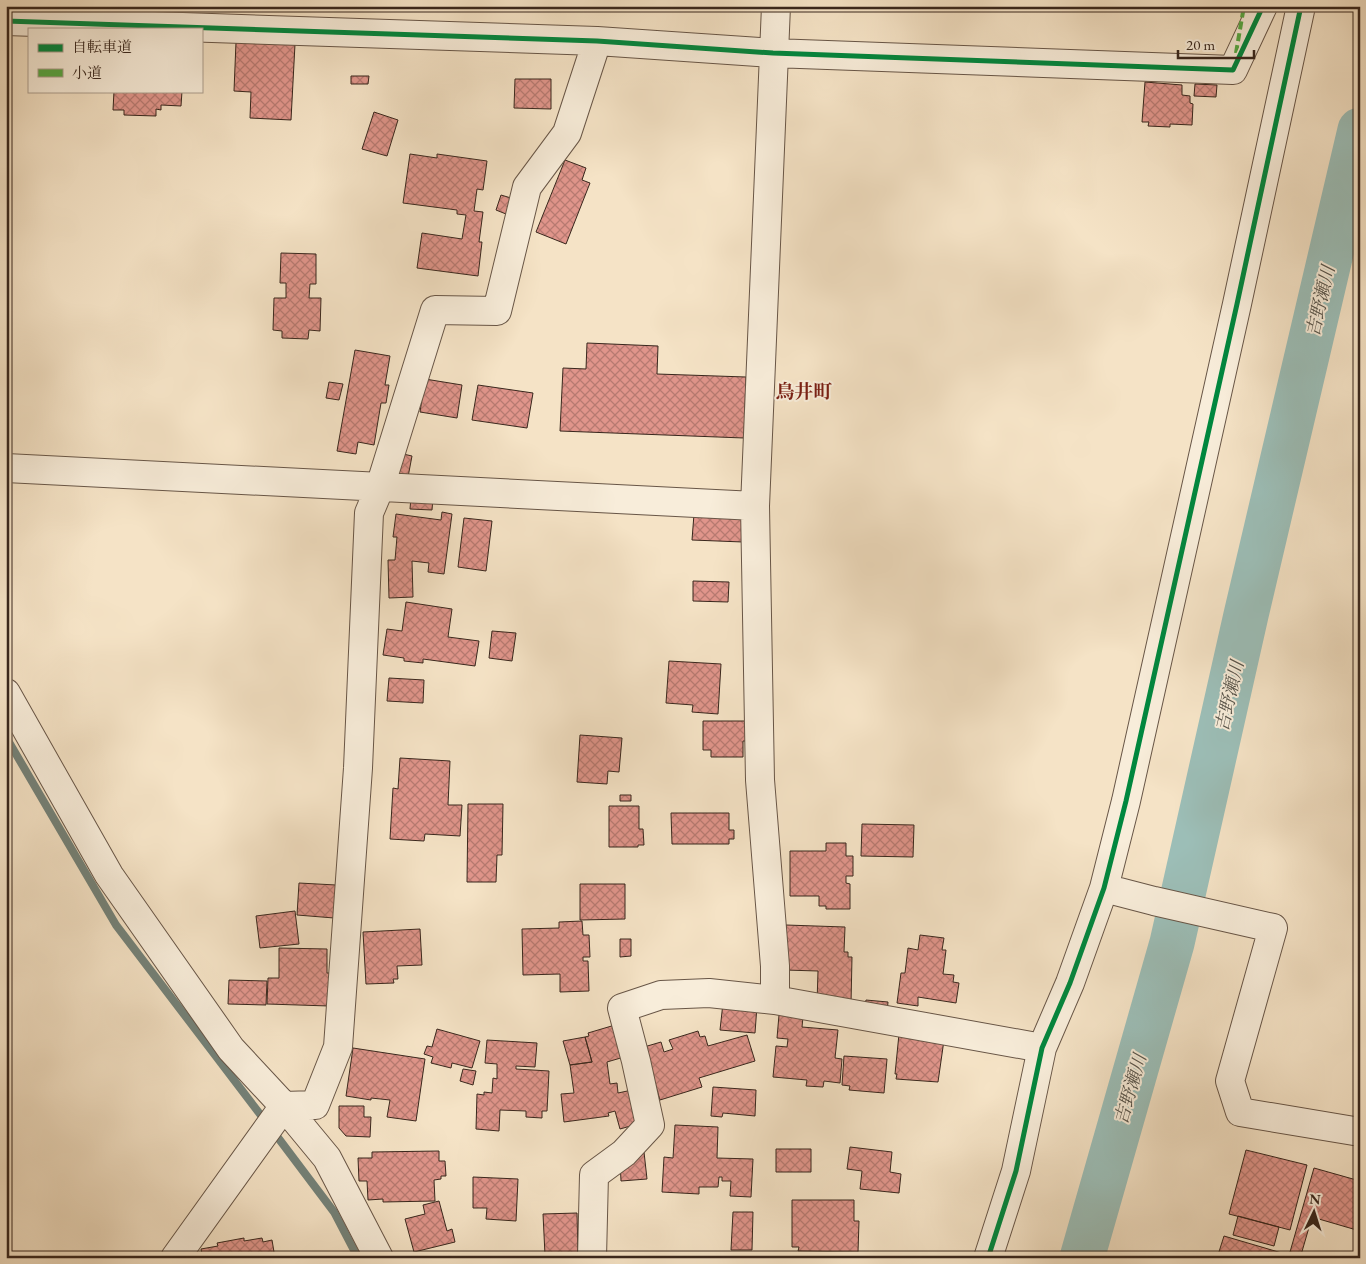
<svg xmlns="http://www.w3.org/2000/svg" width="1366" height="1264" font-family="'EB Garamond','Noto Serif JP',serif">
	<style>
		.lines { fill: none; stroke-linecap: round; stroke-linejoin: round }
		.stream { stroke: #748279; stroke-width: 8 }
		.river { stroke: #9cbeb7; stroke-width: 45 }
		.building { fill: url(#building-cross-hatch); stroke: #39271d }
		.minor-casing { stroke: #685647; stroke-width: 30 }
		.minor { stroke: #f8edda; stroke-width: 28 }
		.quiet { stroke: #55aa43; stroke-width: 4; stroke-dasharray: 8 4; stroke-linecap: butt }
		.cycleway-casing { stroke: #f8edda; stroke-width: 8 }
		.cycleway { stroke: #00873e; stroke-width: 5 }
		.labels { text-anchor: middle; dominant-baseline: central; stroke-width: 4; stroke-linejoin: round; paint-order: stroke }
		.water-label { font-size: 18px; font-style: italic; fill: #57544b; stroke: #f8edda }
		.quarter-label { font-size: 19px; font-weight: bold; fill: #7a1f14; stroke: #f8edda }
	</style>
	<defs>
		<pattern id="building-cross-hatch" width="8" height="8" patternUnits="userSpaceOnUse" patternTransform="scale(1.25)"><rect width="8" height="8" fill="#e0958b"/><path d="M0 0l8 8M0 8l8-8" fill="none" stroke="#b77a71"/></pattern>
	</defs>
	<rect width="100%" height="100%" fill="#f5e3c6"/>
	<filter id="stains"><feTurbulence type="fractalNoise" baseFrequency=".004" numOctaves="4"/><feColorMatrix values="0 0 0 0 .2 0 0 0 0 .09 0 0 0 0 .02 0 0 0 .5 -.17"/></filter>
	<radialGradient id="worn" r=".72"><stop offset=".6" stop-color="#630" stop-opacity="0"/><stop offset="1" stop-color="#630" stop-opacity=".3"/></radialGradient>
	<g class="lines">
		<path class="stream" d="M6,737L116,925L266,1122
			M273,1131L334,1212L358,1258"/>
		<path class="river" d="M1082,1258L1172,943L1246,615L1360,130"/>
	</g>
	<path class="building" d="M236,42L295,44L291,120L250,118L251,92L234,91Z
		M351,76H369L368,84H351Z
		M515,79H551V109L514,108Z
		M1145,82L1182,85V95L1190,96V103L1193,104L1192,125L1170,124V127L1148,126L1149,122H1142Z
		M1195,84L1217,85L1216,97L1194,96Z
		M114,91H182L181,106L161,105V110L156,109V116L124,115V110H113Z
		M374,112L398,120L387,156L362,149Z
		M410,154L437,158V154L487,161L483,190L477,189L474,211L483,212L479,242H482L478,276L417,268L422,233L462,239L466,215L457,214V210L403,203Z
		M565,160L586,168L582,180L590,183L566,244L536,232Z
		M501,195L511,198L506,214L496,210Z
		M281,253L316,254V284H310L309,298H321L320,331L309,330L308,339L282,338V331L273,330L274,298H286V283H280Z
		M587,343L658,346L657,374L746,377L744,438L560,431L563,368L586,369Z
		M355,350L390,356L385,385H389L386,403H381L374,445L358,442L356,454L337,451Z
		M425,379L462,385L457,418L420,412Z
		M329,382L343,384L339,400L326,398Z
		M478,385L533,393L527,428L472,420Z
		M403,454L412,456L408,477L398,475Z
		M411,497L433,498L432,510L410,509Z
		M442,512L452,514L444,574L428,572L429,563L412,561L413,597L389,598L388,560H395L397,537H393L396,514L441,520Z
		M694,514L744,516L743,542L692,540Z
		M464,518L492,521L486,571L458,567Z
		M693,581L729,582L728,602L693,601Z
		M406,602L452,609L448,637L479,641L475,666L423,659V663L404,661V658L383,655L387,629L402,631Z
		M492,631L516,633L512,661L489,658Z
		M669,661L721,664L718,714L692,712L693,705L666,703Z
		M389,678L424,680L423,703L387,701Z
		M703,721H746V741H743V757H711V750H703Z
		M580,735L622,738L619,772L608,771L607,784L577,782Z
		M400,758L450,761L448,805H462L460,836L425,834L424,841L390,839L393,788L398,789Z
		M620,795H631V801H620Z
		M468,804H503L502,855H497L496,882H467Z
		M609,806H639V829H643L644,845H638V847H609Z
		M671,813H729V830H734V839H729V844H672Z
		M862,824L914,825L913,857L861,856Z
		M826,843H846V856H853V876H846V883L850,884V909H826V906H819V896H790V851H826Z
		M299,883L336,885L334,918L297,915Z
		M580,884H625V919L580,920Z
		M295,911L299,944L260,948L256,916Z
		M582,921L583,935H589L590,957H583V961H588L589,991L560,992V974L523,975L522,929L559,928V922Z
		M786,925L845,927L844,952H848V957H852L851,1004L817,1003L818,971L785,970Z
		M420,929L422,965L397,966L398,979H393L394,983L366,984L363,932Z
		M920,935L944,938L942,950H946L943,974L954,975L953,982L959,983L956,1003L918,997V1006L897,1003L901,973H905L908,948L918,950Z
		M620,939H631V956L620,957Z
		M279,948L327,949V973H330L329,1006L267,1004L268,978H279Z
		M229,980L267,981L266,1005L228,1004Z
		M866,1000L888,1002L887,1013L864,1010Z
		M723,1003L757,1006L755,1033L720,1030Z
		M779,1015L803,1017L802,1027L838,1030L835,1058L842,1059L840,1083L824,1081L823,1087L806,1086L807,1080L773,1077L776,1046L787,1047L788,1039L777,1038Z
		M615,1025L624,1057L607,1062L610,1084L617,1083L618,1093L632,1090L641,1123L620,1129L615,1111L608,1113L609,1116L564,1122L561,1094L574,1093L570,1065L592,1062L585,1037L589,1036L588,1033Z
		M437,1029L480,1041L472,1068L452,1063L451,1068L431,1063L433,1057L424,1054L427,1046L432,1047Z
		M698,1031L700,1037L705,1036L708,1046L747,1035L755,1061L699,1078L702,1087L660,1100L644,1047L661,1042L664,1052L673,1049L669,1040Z
		M899,1034L944,1040L938,1082L896,1079L897,1074H895Z
		M585,1037L592,1062L570,1065L563,1041Z
		M487,1040L537,1043L535,1067L516,1066V1069L549,1071L547,1111H542V1118L526,1117V1111L500,1110L499,1131L476,1129L477,1094L484,1095V1092L492,1093L493,1078L497,1079V1064L485,1063Z
		M353,1048L425,1059L416,1121L387,1117L390,1100L371,1098V1100L346,1096Z
		M844,1056L887,1059L884,1093L849,1090L850,1086L842,1085Z
		M463,1069L476,1071L473,1085L460,1081Z
		M713,1087L756,1090L755,1116L723,1113L722,1117L711,1116Z
		M339,1106H364V1117H371L370,1137L346,1136L339,1128Z
		M675,1125L718,1127L717,1158L753,1159L751,1197L730,1196L731,1181H722V1177H719L718,1187H699V1194L662,1192L664,1157L673,1158Z
		M850,1147L892,1152L890,1172L901,1174L899,1193L860,1189L862,1171L847,1169Z
		M776,1149H811V1172H776Z
		M1246,1150L1307,1165L1290,1230L1229,1214Z
		M439,1151V1161H445L446,1176H441V1179L434,1180L435,1201L383,1202V1199L368,1200L367,1181H359L358,1158H372V1152Z
		M644,1152L647,1179L621,1181L620,1160L625,1154Z
		M1314,1168L1360,1181V1231L1312,1217L1301,1255L1290,1252Z
		M473,1177L518,1179L516,1221L486,1219L487,1208H473Z
		M792,1200H854V1221H859L858,1252L798,1251L799,1247H792Z
		M439,1201L447,1231L452,1229L455,1242L414,1252L405,1219L425,1214L423,1205Z
		M733,1212H753L752,1250H731Z
		M577,1213L578,1254L545,1255L543,1214Z
		M1238,1216L1279,1227L1274,1246L1233,1235Z
		M1224,1236L1292,1256L1291,1258H1217Z
		M244,1238V1241L262,1238L263,1242L272,1240L275,1258H197V1255L202,1254L201,1249L218,1246L217,1243Z"/>
	<g class="lines">
		<defs>
			<path id="minor" d="M6,21L597,41L773,53L1233,70L1263,6
				M6,468L755,506
				M6,693L109,875L231,1049L284,1106L327,1158L379,1258
				M1104,888L1154,901L1273,928L1230,1081L1240,1112L1360,1132
				M775,1000V966L760,780L755,506L776,6
				M284,1106L315,1105L338,1047L358,768L369,513L380,487L435,310L497,311L527,187L567,133L597,41
				M175,1258L284,1106
				M592,1258L594,1175L624,1153L650,1125L636,1061L622,1008L661,995L709,993L775,1000L1042,1048
				M988,1258L1016,1171L1042,1048L1070,983L1104,888L1126,801L1237,304L1301,6"/>
		</defs>
		<use href="#minor" class="minor-casing"/>
		<use href="#minor" class="minor"/>
		<path class="quiet" d="M1236,53L1244,6"/>
		<defs>
			<path id="cycleway" d="M6,21L597,41L773,53L1233,70L1263,6
				M988,1258L1016,1171L1042,1048L1070,983L1104,888L1126,801L1237,304L1301,6"/>
		</defs>
		<use href="#cycleway" class="cycleway-casing"/>
		<use href="#cycleway" class="cycleway"/>
	</g>
	<g class="labels">
		<g class="water-label">
			<text transform="translate(1320 301) rotate(-77)">吉野瀬川</text>
			<text transform="translate(1229 696) rotate(-77)">吉野瀬川</text>
			<text transform="translate(1130 1089) rotate(-74)">吉野瀬川</text>
		</g>
		<g class="quarter-label">
			<text x="804" y="391">鳥井町</text>
		</g>
	</g>
	<rect width="1366" height="1264" fill="none" stroke="#f5e3c6" stroke-width="25"/>
	<rect x="8" y="8" width="1351" height="1249" fill="none" stroke="#39271d" stroke-width="2.5"/>
	<rect x="12" y="12" width="1341" height="1239" fill="none" stroke="#39271d"/>
	<rect x="28" y="28" width="175" height="65" fill="#f8edda" stroke="#ac9e8e"/>
	<rect x="38" y="44" width="25" height="8" fill="#00873e" stroke="#ac9e8e"/>
	<text x="72" y="52" font-size="15" fill="#39271d">自転車道</text>
	<rect x="38" y="69" width="25" height="8" fill="#55aa43" stroke="#ac9e8e"/>
	<text x="72" y="78" font-size="15" fill="#39271d">小道</text>
	<g transform="translate(1314 1212) rotate(4)" stroke="#f8edda" stroke-width="4" paint-order="stroke">
	<path d="M0-4L9 19L0 12L-9 19Z" fill="#39271d"/>
	<text y="-8" font-size="14" font-weight="bold" text-anchor="middle" fill="#39271d">N</text>
	</g>
	<path d="M1178 50v8h76v-8" fill="none" stroke="#39271d" stroke-width="2.5"/>
	<text x="1186" y="50" font-size="15" fill="#39271d" stroke="#f8edda" stroke-width="4" paint-order="stroke">20 m</text>
	<rect width="100%" height="100%" filter="url(#stains)"/>
	<rect width="100%" height="100%" fill="url(#worn)"/>
</svg>
